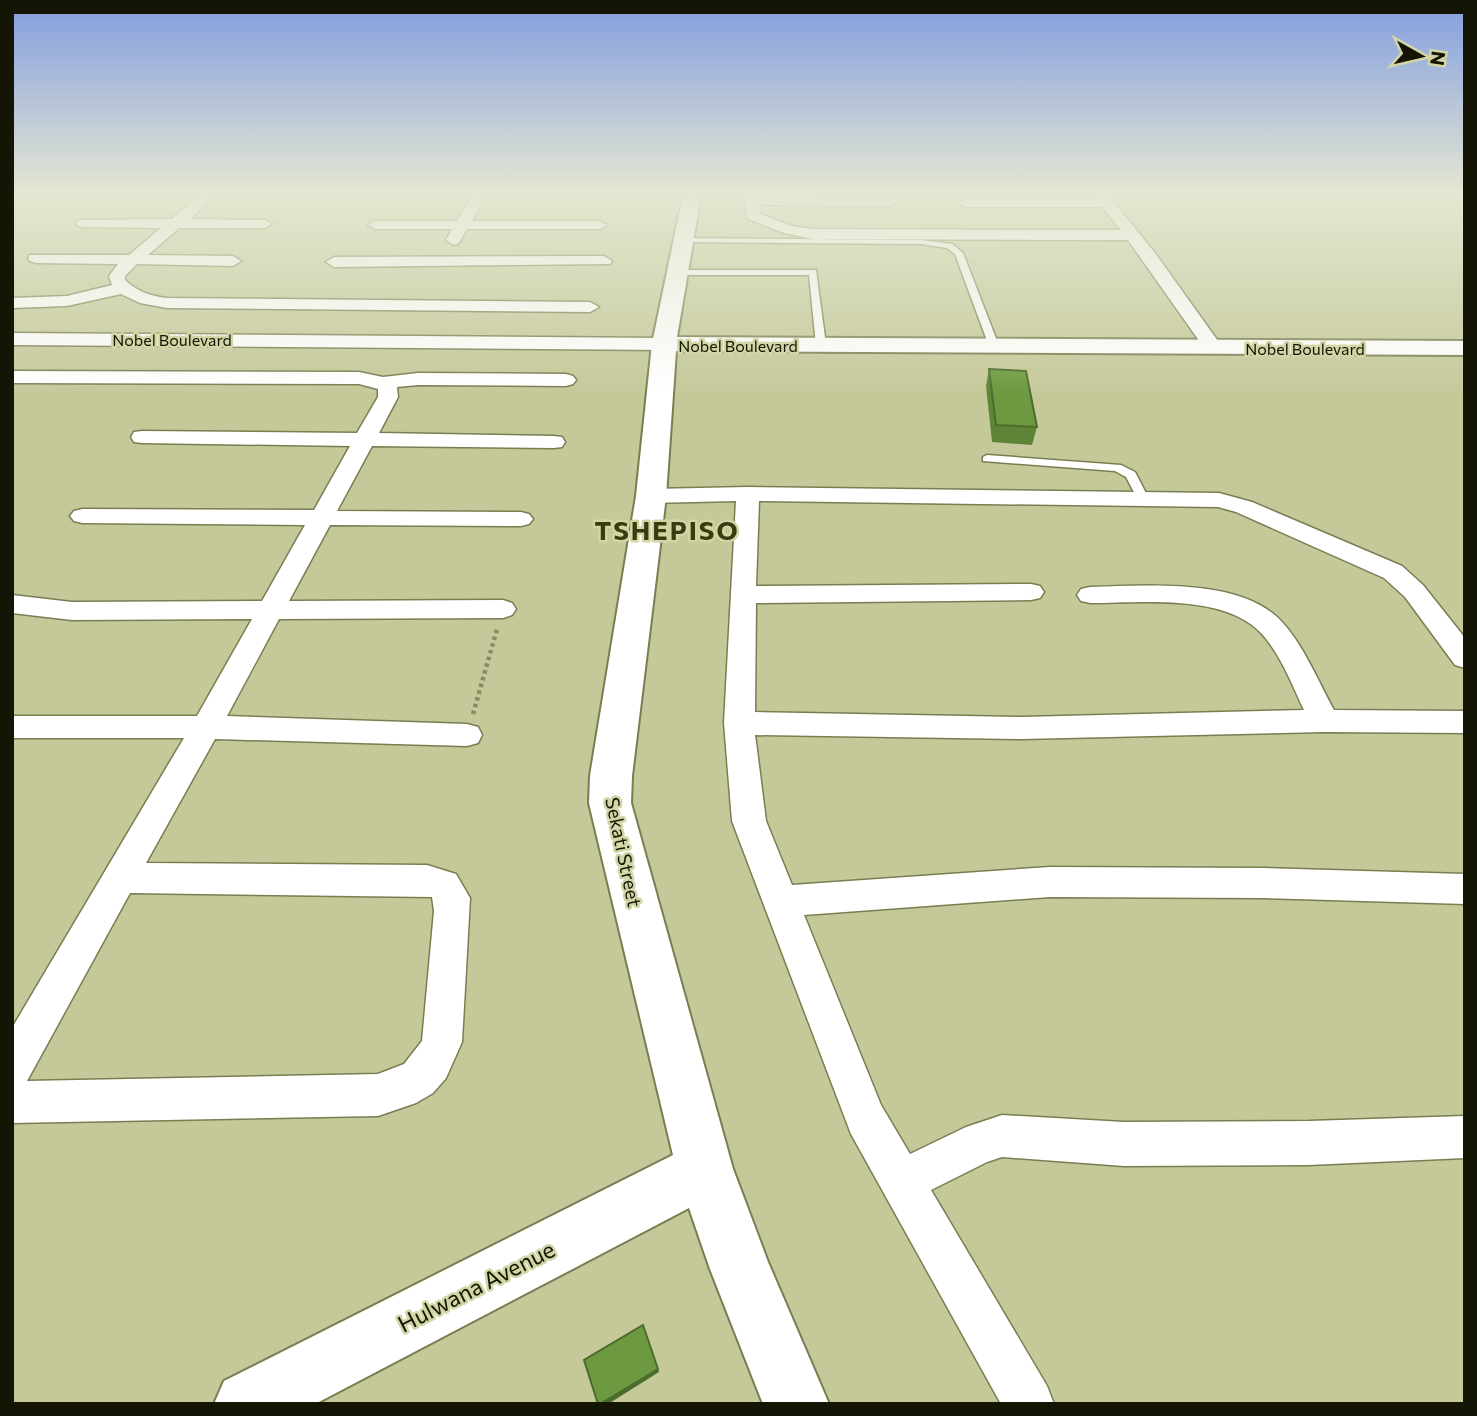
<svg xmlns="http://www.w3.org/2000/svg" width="1477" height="1416" font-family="Commissioner,sans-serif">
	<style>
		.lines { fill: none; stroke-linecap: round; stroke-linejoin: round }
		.lane-casing { stroke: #7a7d50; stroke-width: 3 }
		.street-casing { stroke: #7a7d50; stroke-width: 3 }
		.secondary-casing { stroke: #7a7d50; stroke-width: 4 }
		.path { stroke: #878a65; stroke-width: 4.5; stroke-dasharray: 3.5 3.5; stroke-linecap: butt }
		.lane { fill: #fff; fill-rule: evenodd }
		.street { fill: #fff; fill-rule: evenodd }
		.secondary { fill: #fff; fill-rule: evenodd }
		.wall { fill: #5e8437 }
		.shaded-wall { fill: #4c6c2d }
		.building { fill: #6d9a40; stroke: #4c6c2d; stroke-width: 2 }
		.labels { text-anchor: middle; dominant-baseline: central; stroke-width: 5; stroke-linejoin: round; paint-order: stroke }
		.far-street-label { font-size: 16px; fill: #141504; stroke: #d2d6a6 }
		.street-label { font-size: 19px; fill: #141504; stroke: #d2d6a6 }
		.near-street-label { font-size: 23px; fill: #141504; stroke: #d2d6a6 }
		.district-label { font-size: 26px; font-weight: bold; letter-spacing: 2px; fill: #3a3b0f; stroke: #d2d6a6 }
	</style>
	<rect width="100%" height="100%" fill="#c5c99a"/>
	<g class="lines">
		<defs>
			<path id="lane" d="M679,238L921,240L952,244L963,253L999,346L994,349L989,346L955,254L947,248L921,244L682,242H679Z
				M676,270H816L826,345L821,348L816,345L809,275H673V271Z
				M987,455L1121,465L1135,472L1148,497L1142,501L1138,500L1126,477L1115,471L983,461V457Z"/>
			<path id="street" d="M200,195H216L190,219L265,220L272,224L265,228H179L148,255L233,256L241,261L233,266L137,264L125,276V280C138,292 150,296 167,298L590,302L599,307L590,312L167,308L140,303L121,294L67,306L12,308V298L67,296L112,285L109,276L118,264L36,263L30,261L28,258L30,255H129L161,228L83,227L78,226L76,223L78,220L172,219Z
				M472,195H486L472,221H600L607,225L600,229H467L459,243L454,245L446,240L452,229H375L368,225L375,221H457Z
				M743,195L890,198L897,202L890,206L759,205L760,214L792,226L813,229L1121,230L1102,207H965L958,203L965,199H1096L1093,195H1108L1155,253L1223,348L1221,352H1207L1128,240L813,239L784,233L748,219Z
				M604,256L612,261L610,264L334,267L326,262L334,257Z
				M12,333L664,338L673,344L664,350L12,345Z
				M12,371L359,372L383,377L418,373L566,374L573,376L576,380L573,384L566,386L418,385L397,387L398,397L379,433L554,436L562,437L565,442L562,447L554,448L372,446L337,511L521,512L529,514L533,519L529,524L521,526L330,525L289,601L503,600L512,603L516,609L512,615L503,618L279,619L227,716L467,724L478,727L482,735L478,743L467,746L215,739L146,863L427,865L456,874L470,898L462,1042L446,1078L433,1093L416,1103L378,1116L12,1123V1028L184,738H12V716H197L252,619L72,620L12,613V595L72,602L262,601L305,525L82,523L74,521L70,516L74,511L82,509L314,510L350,446L142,443L134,442L131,437L134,432L142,431L357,433L378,397V389L359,384L12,383ZM130,893L432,897L434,911L422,1041L404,1064L378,1074L27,1081Z
				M748,487L1219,493L1252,502L1402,566L1423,585L1465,638V668L1455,665L1405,597L1384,578L1236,512L1218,507L759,501L756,586L1031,584L1040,586L1044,592L1040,598L1031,600L756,603L755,712L1022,717L1304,710C1292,685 1281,655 1262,634C1225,593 1141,603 1090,603L1081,601L1077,595L1081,589L1090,587C1145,586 1241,577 1282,622C1304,646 1318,681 1334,710L1465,711V733L1325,732L1022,739L755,735L756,742L766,821L792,885L1050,867L1263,868L1465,874V904L1263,898L1050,897L804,915L881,1105L910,1154L966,1127L1002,1115L1124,1122L1309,1121L1465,1116V1158L1309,1165L1124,1166L1002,1157L987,1162L931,1190L1047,1386L1054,1404H1001L851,1134L732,821L724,723L736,501L651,503L643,501L639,496L643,491L651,489Z"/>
			<path id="secondary" d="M683,195H701L677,337L1465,341V355L676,351L666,496L632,776L631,803L733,1169L768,1262L829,1404H763L710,1269L689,1208L315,1404H214L224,1381L673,1155L589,803L590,776L636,496L652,344Z"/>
		</defs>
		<use href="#lane" class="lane-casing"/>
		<use href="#street" class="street-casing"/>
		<use href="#secondary" class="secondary-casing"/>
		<path class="path" d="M473,714L497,629"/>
		<use href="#lane" class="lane"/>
		<use href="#street" class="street"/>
		<use href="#secondary" class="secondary"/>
	</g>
	<path class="wall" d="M989,369L1037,427L1032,445L992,442L986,386Z"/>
	<path class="shaded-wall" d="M643,1325L659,1372L608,1404H600Z"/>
	<path class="building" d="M989,369L1026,371L1037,427L996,425Z
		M643,1325L658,1369L600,1404H598L584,1360Z"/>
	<linearGradient id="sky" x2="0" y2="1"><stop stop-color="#839de0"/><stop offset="0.49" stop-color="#e5e7d2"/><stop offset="1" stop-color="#e5e7d2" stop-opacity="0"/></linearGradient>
	<rect width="1477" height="394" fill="url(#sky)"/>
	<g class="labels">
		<g class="far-street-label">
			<text x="172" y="339">Nobel Boulevard</text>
			<text x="738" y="345">Nobel Boulevard</text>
			<text x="1305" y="348">Nobel Boulevard</text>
		</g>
		<g class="street-label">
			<text transform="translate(624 852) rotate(78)">Sekati Street</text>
		</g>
		<g class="near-street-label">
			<text transform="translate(476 1286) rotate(-27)">Hulwana Avenue</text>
		</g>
		<g class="district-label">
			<text x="667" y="529">TSHEPISO</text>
		</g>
	</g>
	<rect width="1477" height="1416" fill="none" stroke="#141504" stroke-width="28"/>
	<g transform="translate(1421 56) rotate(98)" stroke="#d2d6a6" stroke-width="5" paint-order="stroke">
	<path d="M0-5L12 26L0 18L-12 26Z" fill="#141504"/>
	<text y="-10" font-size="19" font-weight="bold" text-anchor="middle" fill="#141504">N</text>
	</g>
</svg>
